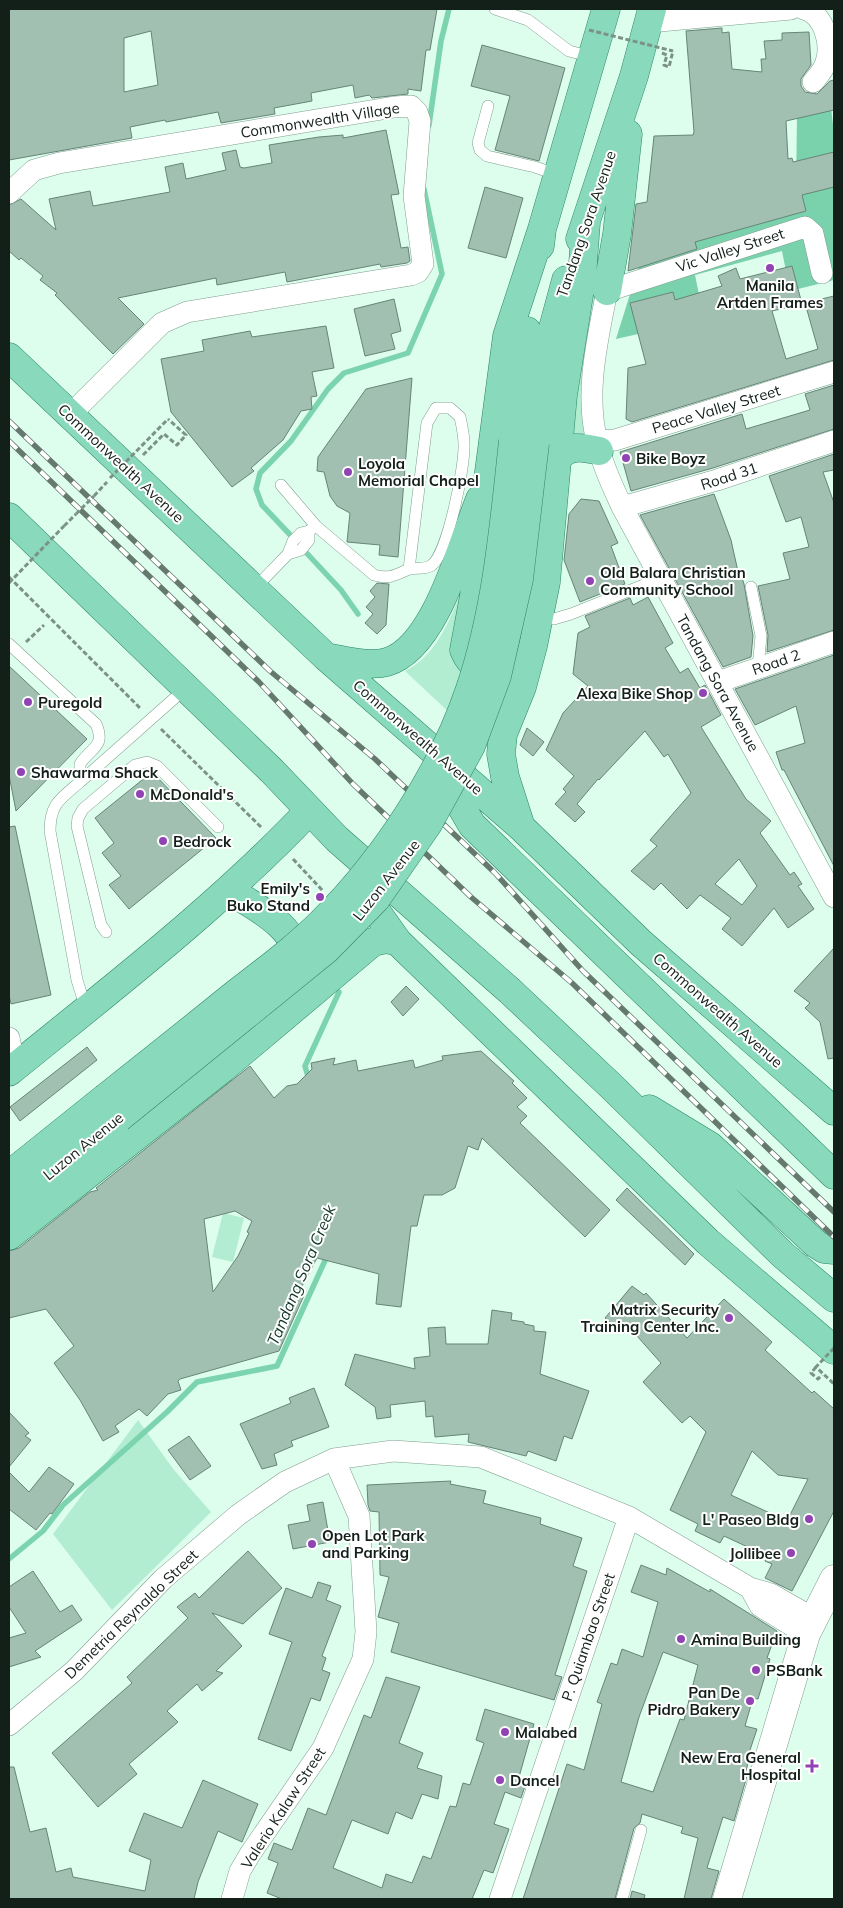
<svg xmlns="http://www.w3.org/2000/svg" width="843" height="1908" font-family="Mulish,sans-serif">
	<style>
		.green { fill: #b3edd1 }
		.forest { fill: #79d2ac }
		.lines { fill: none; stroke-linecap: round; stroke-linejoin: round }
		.stream { stroke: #7bd4ad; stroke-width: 5.5 }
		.building { fill: #a1c0b1; stroke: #678576; fill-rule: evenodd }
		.lane-casing { stroke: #809e90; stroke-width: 12 }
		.street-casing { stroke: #809e90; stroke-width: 22 }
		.secondary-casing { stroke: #809e90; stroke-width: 29 }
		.primary-casing { stroke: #2c8766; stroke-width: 29 }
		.path { stroke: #7c9287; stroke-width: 3; stroke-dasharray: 5 2.5; stroke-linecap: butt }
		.lane { stroke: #fff; stroke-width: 11 }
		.street { stroke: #fff; stroke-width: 21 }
		.secondary { stroke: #fff; stroke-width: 28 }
		.primary { stroke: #89d9bc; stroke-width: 28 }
		.rail-casing { stroke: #65796f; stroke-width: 5.5 }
		.rail { stroke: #fff; stroke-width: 4; stroke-dasharray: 11; stroke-linecap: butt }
		.primary-bridge-casing { stroke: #2c8766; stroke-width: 29; stroke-linecap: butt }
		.path-bridge { stroke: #7c9287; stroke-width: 3; stroke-dasharray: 5 2.5; stroke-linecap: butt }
		.primary-bridge { stroke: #89d9bc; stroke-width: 28 }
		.poi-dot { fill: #9143b3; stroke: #fff; stroke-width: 2 }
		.labels { text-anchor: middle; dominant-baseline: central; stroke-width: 4; stroke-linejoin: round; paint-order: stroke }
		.street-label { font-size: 15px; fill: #131f19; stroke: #fff }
		.poi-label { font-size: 15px; font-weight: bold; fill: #131f19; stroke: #fff; text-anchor: start }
		.water-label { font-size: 16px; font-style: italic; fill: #0e3627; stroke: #fff }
	</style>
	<rect width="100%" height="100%" fill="#ddfded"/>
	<path class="green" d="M595,269H597L586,435L570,436Z
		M466,579L512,679L487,748L405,671C439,655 453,612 466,579Z
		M223,1213L244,1218L233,1262L212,1257Z
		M138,1420L174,1470L211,1512L112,1610L53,1534Z"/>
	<path class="forest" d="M830,98L834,134V280L790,291L782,251L695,275L704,319L616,339L647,240L796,194L797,113Z"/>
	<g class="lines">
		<path class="stream" d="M429,125L441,41L449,9
			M295,540L262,505L256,489L260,473L291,441L328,389L344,373L408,353L442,274L424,189
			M301,547L341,590L358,614
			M309,1080L305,1066L339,992
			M9,1559L43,1531L63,1505L167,1412L197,1382L277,1366L328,1254"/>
	</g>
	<path class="building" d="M9,9H437L430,50H426L421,91L408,89V94L372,98L369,95L355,98L353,85L311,93L312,101L274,108L275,114L221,123L218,112L166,122L165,120L130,127L132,138L9,160ZM151,31L158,85L124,92V38Z
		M722,28V33L729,32L732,69L762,72L761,59H766L764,41L782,40V33L809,32L811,65L801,79V86L805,92L817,94L830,81L834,80V110L786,121L788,159L792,158L793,162L834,152V187L802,195L806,211L695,242L697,249L628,271L636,204L647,202L654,136L693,135L694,132L686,31Z
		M482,45L565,68L539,161L495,150L510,96L471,86Z
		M386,130L399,194L391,195L401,248L408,247L410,261L407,263L381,267L380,264L287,282L285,272L217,285L216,278L118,298L144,324L113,354L55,295L57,293L40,280L43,276L21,258L19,260L9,251V205L21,199L56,230L49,199L90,191L93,206L170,192L165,167L183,163L186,179L226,170L222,153L236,150L240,167L244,168L272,163L269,145L319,137L343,135V138Z
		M485,187L523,198L506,258L468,248Z
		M792,266L802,304L772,311L786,359L818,349L805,303L834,296V360L632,422L626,419L628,368L646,364L630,303L673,292L675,300L722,286L718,276L736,268L740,279Z
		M394,299L401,331L391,334L395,349L365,356L354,309Z
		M326,326L334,368L312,372L317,396L311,397L312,409L301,411L283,440L251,468L254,471L232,487L171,412L161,359L204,351L202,340L250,331L252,337Z
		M412,378L398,557L379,555L380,545L347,542L350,513L337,506L330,496L324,472L317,471L318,457L366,389Z
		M834,385V429L713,468L631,491L620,452L742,414L746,429L810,410L805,394Z
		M834,454V470L823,472L834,503V630L767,652L768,635L758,586L790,579L783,553L809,547L801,517L786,522L769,476Z
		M714,494L731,540L739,576L741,575L744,584L753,636L751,657L723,667L640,515Z
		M581,499L599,501L618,543L611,546L625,584L580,602L564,560L569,514Z
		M377,583L389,584L386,625L377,634L365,623L373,614L366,607L375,597L370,591Z
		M648,597L673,643L665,648L680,673L688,668L700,688L705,685L721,715L701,727L746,799L771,821L760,833L790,875L794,872L802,884L798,886L814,909L788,928L774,908L742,946L722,929L731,918L700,895L687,909L661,883L654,890L631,871L657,846L650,840L691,793L668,754L664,757L645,731L599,780L598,779L577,804L585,812L575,822L555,804L566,792L563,789L574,776L546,750L563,713L588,686L573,674L578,633L590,627L585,616L630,598L633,605ZM739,859L757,886L742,905L715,884Z
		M834,655V866L784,770H782L776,752L805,743L796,706L755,725L735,689Z
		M9,666L87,739L16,811L9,775Z
		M527,728L544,742L533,756L520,745Z
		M152,772L216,838L129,909L109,885L121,876L102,853L114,843L95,818Z
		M15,826L51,995L11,1004L9,995V827Z
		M834,948V1058L828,1059L820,1022L805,1008L810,1003L794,991Z
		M406,986L419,999L403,1016L391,1002Z
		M87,1047L97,1060L20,1121L10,1107Z
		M481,1051L514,1081L512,1083L527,1098L517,1107L527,1116L520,1123L610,1210L585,1237L482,1138L478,1150L468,1146L455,1188L442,1195H424L417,1226H411L401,1307L376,1304L379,1274L317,1258L301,1288L306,1291L279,1351L180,1379L178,1381L181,1390L168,1394L147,1416L139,1409L115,1426L119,1432L103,1441L80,1400L54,1363L74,1346L46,1309L9,1318V1251L19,1248L90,1192L98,1190L96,1188L250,1066L274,1098L287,1086L297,1084L312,1069L311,1063L335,1058L333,1065L356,1060L358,1071L413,1060L415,1068L443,1060L442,1056ZM235,1211L252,1221L247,1232L249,1233L238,1256L213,1292L204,1219Z
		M627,1188L694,1254L685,1265L616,1200Z
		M632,1286L644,1295L646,1293L687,1338L724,1299L772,1342L765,1350L812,1393L814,1391L834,1409V1511L792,1591L765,1578L772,1564L765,1561L767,1556L724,1536L720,1543L695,1531L698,1524L670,1510L706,1432L690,1416L682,1423L643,1382L661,1363L629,1327L624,1334L605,1318ZM752,1451L778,1475L808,1479L787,1521L731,1495Z
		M492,1310L512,1313L511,1320L524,1322V1324L534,1326V1331L546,1332L540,1374L589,1391L572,1439L564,1436L556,1461L528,1451L526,1456L468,1442L469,1434L435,1437L433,1416L426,1417L425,1401L390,1405L391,1417L377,1419L375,1407L345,1385L355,1354L415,1369L414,1358L430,1356L428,1328L445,1327L446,1344H488Z
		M314,1388L329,1427L291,1441L293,1446L274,1454L277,1465L262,1469L240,1424L291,1403L289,1398Z
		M9,1412L29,1433L25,1436L31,1440L9,1467Z
		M189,1436L211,1466L190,1480L168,1450Z
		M49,1467L74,1484L52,1514L50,1513L36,1530L9,1509V1472L29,1492Z
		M451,1481L450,1484L486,1491L483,1503L541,1518L540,1524L582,1538L573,1566L587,1571L555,1675L562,1677L554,1700L391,1652L399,1623L378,1617L389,1577L380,1575L379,1512L370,1511L368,1505L367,1485Z
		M323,1502L330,1542L293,1549L288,1525L310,1521L307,1505Z
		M248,1551L282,1588L243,1624L212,1613L242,1646L216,1671L223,1673L202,1691L197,1684L167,1711L178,1722L129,1764L137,1774L98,1807L52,1753L132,1683L127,1677L188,1618L177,1607L195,1593L199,1598Z
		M641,1565L666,1575L667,1568L710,1592V1589L777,1631L767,1658L770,1659L758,1699L753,1698L745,1726L757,1729L746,1762L748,1763L745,1775L747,1776L734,1821L723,1817L707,1868L719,1871L711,1899H684L698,1838L681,1833L683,1827L642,1814L640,1823L634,1828L615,1899H523L567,1764L584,1770L602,1704L597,1702L611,1663L617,1665L622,1649L643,1657L658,1602L631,1592ZM663,1652L698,1665L684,1720L680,1719L653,1792L621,1782L639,1717Z
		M33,1571L60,1612L72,1605L82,1620L35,1651L41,1657L9,1667V1638L26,1633L9,1607V1587Z
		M318,1582L331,1586L326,1600L341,1606L322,1656L326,1658L322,1670L330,1673L320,1701L311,1698L291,1751L258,1739L292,1642L269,1634L286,1588L312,1598Z
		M386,1677L420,1687L399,1743L423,1753L417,1768L442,1776L438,1799L422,1794L412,1819L396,1812L388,1834L352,1820L333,1868L382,1888L386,1874L412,1883L423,1856L431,1859L450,1806L456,1807L463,1783L470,1785L484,1743L476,1740L485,1709L534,1724L519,1777L527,1780L521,1798L505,1792L494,1824L509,1829L493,1873L484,1870L472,1899H282L267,1893L278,1863L268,1859L274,1843L292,1850L308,1808L326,1815L364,1715L371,1718Z
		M9,1767H14L30,1832L46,1828L56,1872L71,1868L73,1877L145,1891L151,1860L129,1851L144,1813L182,1828L203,1780L258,1804L242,1842L218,1831L198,1882L194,1899H9Z
		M632,1891L645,1895L644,1899H630Z"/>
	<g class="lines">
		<defs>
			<path id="lane" d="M495,9L528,20L569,51L592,57
				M488,106L478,143L480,150L487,156L535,167L558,175
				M281,485L316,526L374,575C388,579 394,576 407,570C415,566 424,571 432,565C448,552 465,466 464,444C464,435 462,426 460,417L450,408H436L427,423L409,569
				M288,554L301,550L309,540V531
				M751,587L761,636L758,668
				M254,589L288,554L293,541L301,533L309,531L316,526
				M539,617L554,619L571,614L661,578
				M9,644L96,724C106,747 91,747 80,764V782C60,799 50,804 50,831L77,980L86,1009
				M80,782L186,688
				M106,932L101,925L77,826L78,818L83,809L135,765L147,762L157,766L218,827
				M622,1899L641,1830"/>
			<path id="street" d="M804,9C824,14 832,44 826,62C824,70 818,76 813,82
				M649,22L791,9
				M9,193L34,170L59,163L394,107L411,106L417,112L420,121L414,196L423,264L418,272L411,275L187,312L162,323L70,415
				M822,273L813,234L805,227L607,291C597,342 584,395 598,446C603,467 613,487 622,507L834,897
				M597,441L615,440L834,372
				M622,507L717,480L834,441
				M718,682L834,642
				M9,1038L15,1067
				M750,1588L760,1606L806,1634
				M9,1725L74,1671L163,1579L238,1515L285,1482L334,1459L393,1451L481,1457L629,1517L750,1588L771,1594L813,1618
				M232,1899L240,1871L250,1854L323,1748L363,1659L366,1632L359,1516L334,1459
				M500,1899L629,1517"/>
			<path id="secondary" d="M727,1899L806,1634L834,1579"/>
			<path id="primary" d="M580,239L634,76L652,9
				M540,246L542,229L606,9
				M607,291L617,234L628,134
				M9,357L326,657L522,828L641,943L834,1111
				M513,441L527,331
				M535,443L547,350L566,280
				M556,460C568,444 582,447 599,451
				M9,517L272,771L337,839L510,991L611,1086L783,1255L834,1298
				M326,657C345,660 369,667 387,662C436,648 462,543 480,499
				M498,670C481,672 470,665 464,650L487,526L488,479L507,336L542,229
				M438,767L472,825L834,1175
				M521,827L505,777L501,754L503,734L522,687L533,646L546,582L563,395L582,276L586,223
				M357,884L398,942L708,1242L834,1350
				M228,890C258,908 300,928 301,969
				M9,1072C111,989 218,907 309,811
				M649,1109L710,1146L816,1244L824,1249L834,1250
				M9,1175L105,1098
				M9,1206L119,1118
				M9,1236L222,1069L373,942L386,939L398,942"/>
		</defs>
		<use href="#lane" class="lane-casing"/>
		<use href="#street" class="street-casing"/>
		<use href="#secondary" class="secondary-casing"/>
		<use href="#primary" class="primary-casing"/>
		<path class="path" d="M662,53L667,55L664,65L669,67L673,51
			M143,455L164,434L177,445L186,435L168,419
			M94,496L107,482
			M64,526L76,514
			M9,577L141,709
			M26,642L44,625
			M161,729L262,828
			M293,859L323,891
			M816,1367L811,1373L818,1379L822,1375"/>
		<use href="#lane" class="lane"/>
		<use href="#street" class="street"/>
		<use href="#secondary" class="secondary"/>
		<use href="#primary" class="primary"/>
		<defs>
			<path id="rail" d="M9,421L270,671L375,759L495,873L583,971L834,1212
				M9,441L259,682L353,784L471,897L572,983L834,1237"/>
		</defs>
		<use href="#rail" class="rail-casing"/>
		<use href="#rail" class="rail"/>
		<defs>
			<path id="primary-bridge" d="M105,1098C148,1064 192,1029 235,994C265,971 296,948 323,921C385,859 442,772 470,689C497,609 504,524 513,441
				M119,1118L326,950L376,899L428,824L471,746L497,676L519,579L535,443"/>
		</defs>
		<use href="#primary-bridge" class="primary-bridge-casing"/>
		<path class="path-bridge" d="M589,30L673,51
			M110,478L168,419
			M76,514L94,496
			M9,583L64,526
			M834,1348L816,1367L834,1384"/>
		<use href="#primary-bridge" class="primary-bridge"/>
	</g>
	<g class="poi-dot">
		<circle cx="770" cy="268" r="5"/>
		<circle cx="626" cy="458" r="5"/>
		<circle cx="348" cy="472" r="5"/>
		<circle cx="590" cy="581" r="5"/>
		<circle cx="703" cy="693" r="5"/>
		<circle cx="28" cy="702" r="5"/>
		<circle cx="21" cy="772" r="5"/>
		<circle cx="140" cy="794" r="5"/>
		<circle cx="163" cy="841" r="5"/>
		<circle cx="320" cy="897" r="5"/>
		<circle cx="729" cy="1318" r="5"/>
		<circle cx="809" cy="1519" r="5"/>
		<circle cx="312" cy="1544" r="5"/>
		<circle cx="791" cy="1553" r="5"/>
		<circle cx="681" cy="1639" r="5"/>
		<circle cx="756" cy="1670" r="5"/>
		<circle cx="750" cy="1701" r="5"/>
		<circle cx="505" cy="1732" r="5"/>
		<path d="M809.5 1758.5h5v5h5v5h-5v5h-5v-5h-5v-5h5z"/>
		<circle cx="500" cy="1780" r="5"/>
	</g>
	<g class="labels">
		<g class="street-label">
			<text transform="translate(320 120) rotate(-9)">Commonwealth Village</text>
			<text transform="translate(586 224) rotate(-71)">Tandang Sora Avenue</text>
			<text transform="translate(730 250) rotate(-18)">Vic Valley Street</text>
			<text transform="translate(716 409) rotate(-17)">Peace Valley Street</text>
			<text transform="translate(121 463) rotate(43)">Commonwealth Avenue</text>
			<text transform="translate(729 476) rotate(-18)">Road 31</text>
			<text transform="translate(776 662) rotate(-19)">Road 2</text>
			<text transform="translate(718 683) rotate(61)">Tandang Sora Avenue</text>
			<text transform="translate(418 737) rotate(41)">Commonwealth Avenue</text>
			<text transform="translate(386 880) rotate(-52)">Luzon Avenue</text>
			<text transform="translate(718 1010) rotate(41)">Commonwealth Avenue</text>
			<text transform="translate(83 1146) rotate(-39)">Luzon Avenue</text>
			<text transform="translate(131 1614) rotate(-44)">Demetria Reynaldo Street</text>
			<text transform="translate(588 1637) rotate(-71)">P. Quiambao Street</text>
			<text transform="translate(283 1808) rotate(-57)">Valerio Kalaw Street</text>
		</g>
		<g class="poi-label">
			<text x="770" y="285" text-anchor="middle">Manila<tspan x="770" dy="17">Artden Frames</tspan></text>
			<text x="636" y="458">Bike Boyz</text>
			<text x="358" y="463">Loyola<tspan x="358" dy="17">Memorial Chapel</tspan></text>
			<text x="600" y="572">Old Balara Christian<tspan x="600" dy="17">Community School</tspan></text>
			<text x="693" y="693" text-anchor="end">Alexa Bike Shop</text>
			<text x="38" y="702">Puregold</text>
			<text x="31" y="772">Shawarma Shack</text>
			<text x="150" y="794">McDonald's</text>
			<text x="173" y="841">Bedrock</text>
			<text x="310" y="888" text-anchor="end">Emily's<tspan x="310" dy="17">Buko Stand</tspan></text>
			<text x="719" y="1309" text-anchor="end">Matrix Security<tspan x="719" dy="17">Training Center Inc.</tspan></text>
			<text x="799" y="1519" text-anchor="end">L' Paseo Bldg</text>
			<text x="322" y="1535">Open Lot Park<tspan x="322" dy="17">and Parking</tspan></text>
			<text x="781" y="1553" text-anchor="end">Jollibee</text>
			<text x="691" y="1639">Amina Building</text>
			<text x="766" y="1670">PSBank</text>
			<text x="740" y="1692" text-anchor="end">Pan De<tspan x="740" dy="17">Pidro Bakery</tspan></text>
			<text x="515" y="1732">Malabed</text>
			<text x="801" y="1757" text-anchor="end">New Era General<tspan x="801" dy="17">Hospital</tspan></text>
			<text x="510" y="1780">Dancel</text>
		</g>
		<g class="water-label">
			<text transform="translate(301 1275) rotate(-67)">Tandang Sora Creek</text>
		</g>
	</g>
	<rect width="843" height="1908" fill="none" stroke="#131f19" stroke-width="20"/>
</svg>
